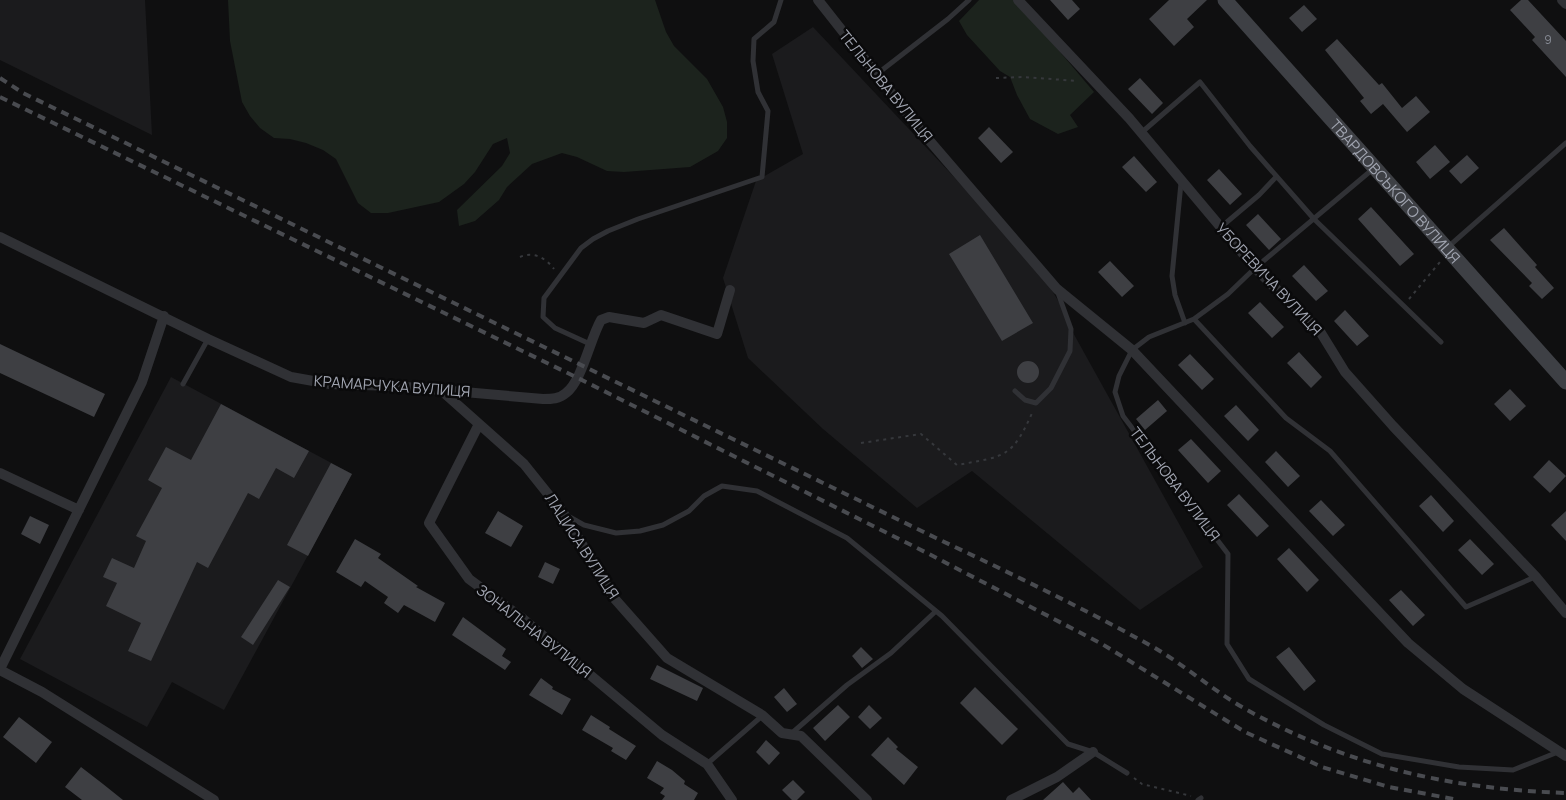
<svg xmlns="http://www.w3.org/2000/svg" width="1566" height="800" font-family="Manrope,sans-serif">
	<style>
		.built { fill: #1b1b1d }
		.green { fill: #1c231d }
		.building { fill: #3e3f43 }
		.lines { fill: none; stroke-linecap: round; stroke-linejoin: round }
		.path { stroke: #36383c; stroke-width: 2; stroke-dasharray: 3 4.5; stroke-linecap: butt }
		.lane { stroke: #303135; stroke-width: 5 }
		.street { stroke: #303135; stroke-width: 10 }
		.secondary { stroke: #3e4045; stroke-width: 15 }
		.rail { stroke: #494b50; stroke-width: 4; stroke-dasharray: 8 6; stroke-linecap: butt }
		.labels { text-anchor: middle; dominant-baseline: central; stroke-width: 5; stroke-linejoin: round; paint-order: stroke }
		.number-label { font-size: 12px; fill: #888c96 }
		.street-label { font-size: 15px; fill: #a1a5b1; stroke: #0a0a0b }
	</style>
	<rect width="100%" height="100%" fill="#0f0f10"/>
	<path class="built" d="M0,0H145L152,135L0,60Z
		M813,27L1035,263L1067,315L1071,329L1203,567L1140,610L972,471L917,508L823,429L748,358L723,278L756,181L803,154L772,54Z
		M171,377L352,474L224,710L172,682L147,727L20,659Z"/>
	<path class="green" d="M228,0H655L666,32L674,46L707,79L723,107L727,122V138L718,151L690,167L624,172L607,171L577,157L562,153L532,164L507,187L499,200L475,221L459,226L457,210L502,166L510,153L507,138L493,144L475,172L464,184L439,202L388,213H371L358,203L336,159L323,150L306,143L290,139L274,138L260,128L250,116L242,102L230,41Z
		M979,0H1016L1094,92L1070,115L1078,127L1058,134L1030,119L1017,95L1010,77L1000,71L967,35L959,21Z"/>
	<path class="building" d="M1050,0H1072L1080,9L1068,20Z
		M1169,0H1207L1187,19L1194,27L1174,46L1149,19Z
		M1521,0H1528L1566,41V77L1532,40L1535,37L1510,10Z
		M1304,5L1317,19L1302,32L1289,18Z
		M1337,39L1379,85L1382,83L1402,108L1416,96L1430,112L1407,132L1383,104L1371,114L1360,101L1364,98L1325,50Z
		M1140,78L1163,103L1152,114L1128,89Z
		M989,127L1013,152L1001,163L978,138Z
		M1435,145L1450,162L1430,179L1416,162Z
		M1467,155L1479,168L1461,184L1449,171Z
		M1134,156L1157,182L1146,192L1122,167Z
		M1219,169L1242,194L1230,205L1207,180Z
		M1371,207L1414,254L1400,266L1358,219Z
		M1258,214L1281,239L1269,250L1246,225Z
		M1504,228L1537,265L1535,267L1554,288L1542,299L1529,286L1532,283L1490,240Z
		M980,235L1033,323L1002,341L949,254Z
		M1110,261L1134,286L1122,297L1098,272Z
		M1304,265L1328,291L1316,301L1292,276Z
		M1260,302L1284,327L1272,338L1248,313Z
		M1345,310L1369,336L1357,346L1334,321Z
		M0,344L105,394L94,417L0,373Z
		M1299,352L1322,377L1311,388L1287,363Z
		M1190,354L1214,379L1202,390L1178,365Z
		M1017 372a11 11 0 1 1 22 0a11 11 0 1 1-22 0Z
		M1510,389L1526,406L1510,421L1494,404Z
		M1158,400L1167,411L1145,430L1136,419Z
		M221,404L309,451L294,478L276,468L259,499L248,493L208,568L197,562L151,661L128,651L141,623L106,606L117,583L103,577L112,558L134,568L146,541L136,536L162,488L148,480L166,447L191,460Z
		M1236,405L1259,430L1248,441L1224,416Z
		M1191,439L1221,471L1208,483L1178,450Z
		M1276,451L1300,476L1288,487L1265,462Z
		M1549,460L1566,476L1550,493L1533,477Z
		M331,463L352,474L308,556L287,545Z
		M1239,494L1269,526L1257,537L1227,505Z
		M1431,495L1454,521L1443,532L1419,506Z
		M1321,500L1345,525L1333,536L1309,511Z
		M498,511L523,526L511,547L485,533Z
		M1566,511V541L1551,525Z
		M30,516L49,525L40,544L21,534Z
		M355,539L381,554L378,558L418,586L416,587L445,603L435,622L404,605L398,613L384,603L388,597L365,581L361,587L336,572Z
		M1470,539L1494,564L1482,575L1458,550Z
		M1289,548L1319,580L1307,592L1277,559Z
		M545,562L560,569L553,584L538,577Z
		M278,580L290,587L253,645L241,637Z
		M1401,590L1425,615L1413,626L1389,600Z
		M463,617L506,649L502,656L511,662L505,670L452,635Z
		M861,647L873,659L862,668L852,656Z
		M1289,647L1316,681L1304,691L1276,657Z
		M657,665L703,688L697,701L650,679Z
		M541,678L553,687L552,689L571,699L562,715L529,695Z
		M975,687L1018,729L1002,745L960,703Z
		M784,688L797,704L787,712L774,697Z
		M838,705L850,717L825,741L813,728Z
		M869,705L882,718L870,729L858,717Z
		M591,715L610,727L609,729L636,746L626,760L611,751L613,748L582,730Z
		M19,717L52,742L36,763L3,737Z
		M888,737L898,747L896,749L918,767L904,785L871,755Z
		M766,740L780,753L769,765L756,752Z
		M657,761L672,770L685,781L684,784L698,793L694,800H662L665,796L660,793L664,788L647,778Z
		M81,767L103,784L123,800H82L65,787Z
		M793,780L805,792L797,800H792L782,790Z
		M1063,782L1073,793L1079,787L1091,800H1043Z"/>
	<g class="lines">
		<path class="path" d="M996,78L1023,77L1078,81
			M520,257C533,251 546,258 554,269
			M1409,299L1440,262
			M861,443L921,434L957,465C1006,456 1012,458 1033,411
			M1134,778L1142,784L1191,796"/>
		<path class="lane" d="M877,74L948,19L969,0
			M1141,133L1200,82L1250,146L1314,219L1441,342
			M1373,169L1255,268L1228,294L1194,319L1149,337L1132,350L1119,376L1115,392L1123,416L1228,554L1227,644L1249,679L1324,725L1382,754L1459,767L1513,770L1558,752
			M1181,183L1172,276L1175,295L1185,323
			M1221,227L1259,195L1276,177
			M1448,247L1566,143
			M1194,319L1286,418L1330,451L1466,607L1535,577
			M590,344L555,328L543,317L544,298L581,248L593,239L608,231L638,219L762,177L768,111L758,92L753,61L754,39L774,22L781,0
			M183,384L208,339
			M1015,391L1025,400L1036,403L1051,388L1070,351L1071,329L1058,293
			M568,516L584,525L616,533L640,531L663,525L689,511L704,496L722,486L757,491L847,538L942,616L1068,744L1093,752L1127,773
			M792,733L847,685L891,653L936,611
			M707,764L762,716
			M1198,800L1201,798"/>
		<path class="street" d="M818,0L922,132L1057,289L1132,350L1408,643L1463,689L1566,756
			M1018,0L1129,118L1255,268L1321,333L1345,372L1393,426L1536,577L1566,613
			M1562,0L1566,4
			M0,237L208,339L291,377L330,384L395,386L543,399C552,399 559,399 566,393C582,381 590,339 601,320L609,317L644,323L661,315L717,334L730,290
			M442,391L524,464L564,514L614,598L667,658L762,715L782,733L801,736L867,800
			M479,424L429,523L469,579L522,618L662,735L707,764L732,800
			M0,473L79,510
			M0,669L142,382L164,316
			M0,670L42,692L214,800
			M1011,800L1057,777L1093,752"/>
		<path class="secondary" id="s1" d="M1225,0L1566,382"/>
		<path class="rail" d="M0,78L23,93L936,538C1010,573 1083,608 1155,648C1187,667 1216,693 1249,711C1351,767 1451,789 1566,793
			M0,97L578,378L929,554L1102,644L1245,732L1322,767L1389,787L1459,800"/>
	</g>
	<g class="labels">
		<g class="number-label">
			<text x="1548" y="39">9</text>
		</g>
		<g class="street-label">
			<text transform="translate(886 86) rotate(51)">ТЕЛЬНОВА ВУЛИЦЯ</text>
			<text stroke="none"><textPath href="#s1" startOffset="256">ТВАРДОВСЬКОГО ВУЛИЦЯ</textPath></text>
			<text transform="translate(1269 279) rotate(47)">УБОРЕВИЧА ВУЛИЦЯ</text>
			<text transform="translate(392 386) rotate(4)">КРАМАРЧУКА ВУЛИЦЯ</text>
			<text transform="translate(1175 484) rotate(53)">ТЕЛЬНОВА ВУЛИЦЯ</text>
			<text transform="translate(582 546) rotate(57)">ЛАЦИСА ВУЛИЦЯ</text>
			<text transform="translate(534 631) rotate(38)">ЗОНАЛЬНА ВУЛИЦЯ</text>
		</g>
	</g>
</svg>
